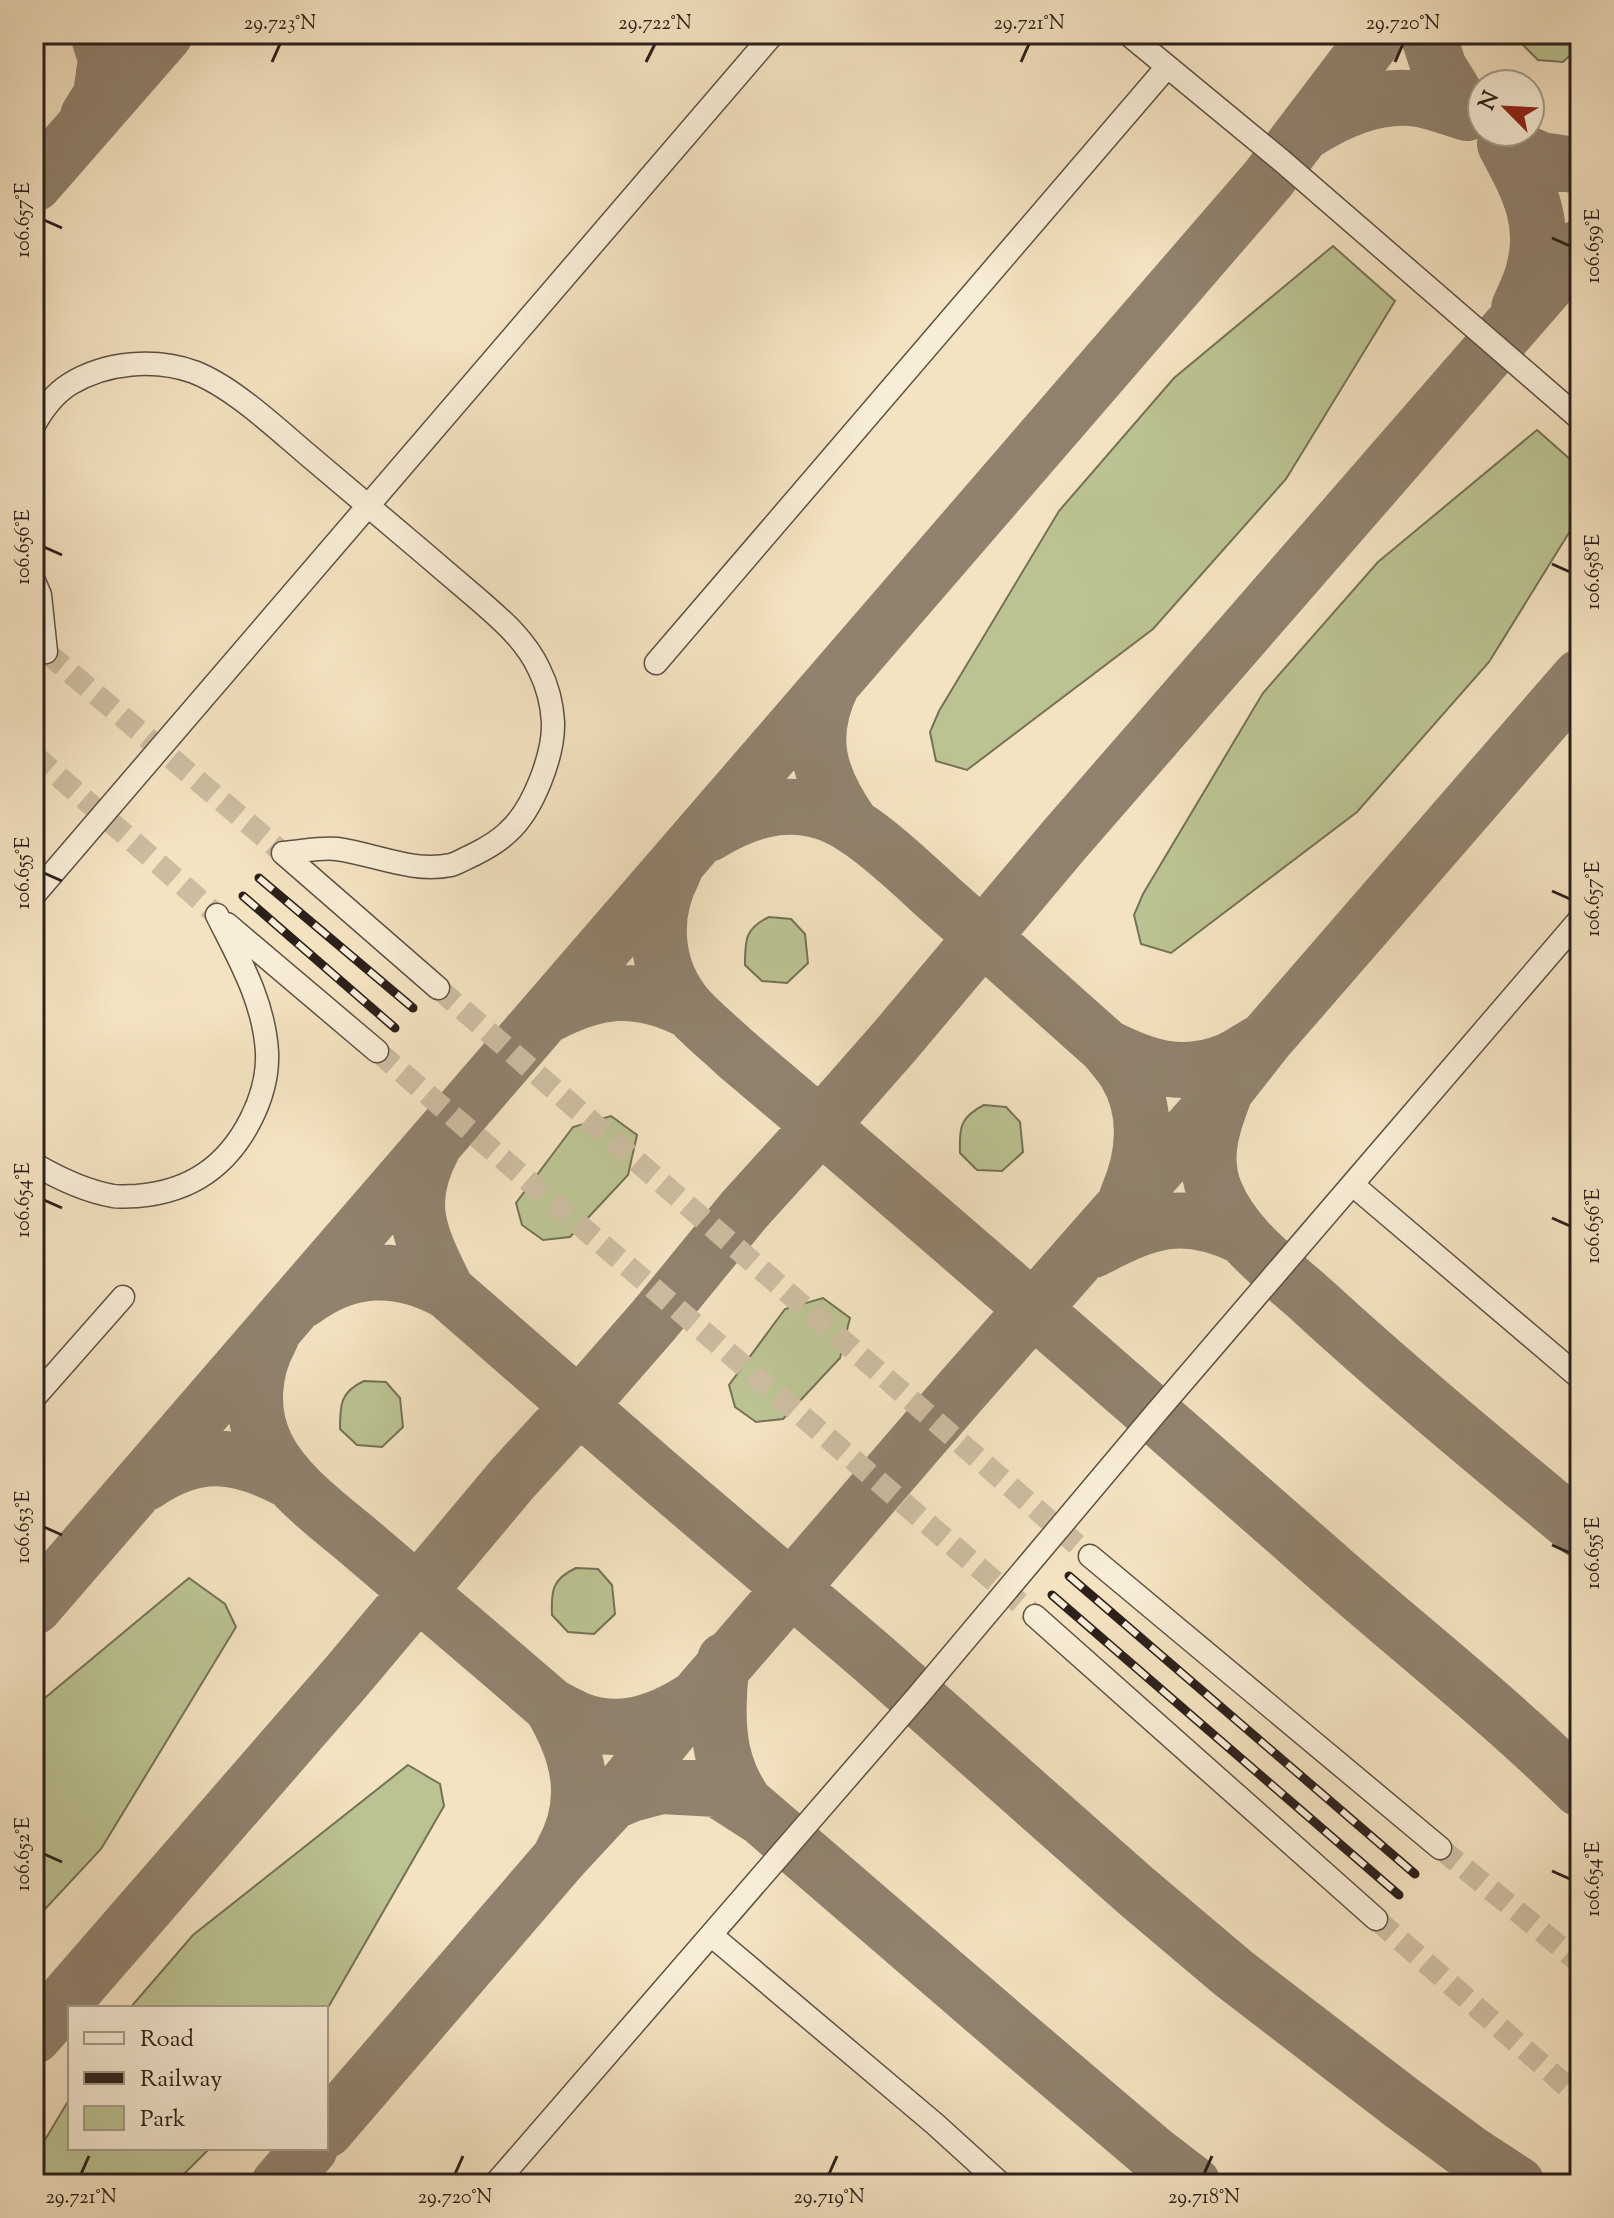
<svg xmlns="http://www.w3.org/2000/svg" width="1614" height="2218" font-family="'Sorts Mill Goudy',serif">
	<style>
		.green { fill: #bcc392; stroke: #747257; stroke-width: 2 }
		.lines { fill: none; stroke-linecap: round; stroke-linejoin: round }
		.taxiway { stroke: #90826e; stroke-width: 56 }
		.minor-tunnel { stroke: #ccbca0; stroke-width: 22; stroke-dasharray: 22 11; stroke-linecap: butt }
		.minor-casing { stroke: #5e5145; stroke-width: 25 }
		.minor { stroke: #f8edd7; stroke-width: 22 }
		.rail-casing { stroke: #2c201c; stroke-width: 9 }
		.rail { stroke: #f8edd7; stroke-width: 6; stroke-dasharray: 18; stroke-linecap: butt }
		.ticks { fill: none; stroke: #2c201c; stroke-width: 3 }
		.neatline { fill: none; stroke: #2c201c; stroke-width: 3 }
		.ticks-label { font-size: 20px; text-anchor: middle; fill: #2c201c }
	</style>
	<rect width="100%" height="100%" fill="#f4e3c1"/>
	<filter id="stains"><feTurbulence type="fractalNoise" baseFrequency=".0025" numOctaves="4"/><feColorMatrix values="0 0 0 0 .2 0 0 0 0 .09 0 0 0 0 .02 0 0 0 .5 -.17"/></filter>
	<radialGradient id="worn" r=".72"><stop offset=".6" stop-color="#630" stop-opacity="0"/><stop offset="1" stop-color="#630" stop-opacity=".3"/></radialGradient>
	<path class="green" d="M1521,34H1580V46L1563,62L1538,60L1521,43Z
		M1333,246L1395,301L1286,479L1153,629L967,770L936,761L930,732L939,711L1059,511L1174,378Z
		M1537,430L1580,468V515L1489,662L1357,812L1171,953L1141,944L1134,915L1143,894L1263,693L1378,562Z
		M769,917L791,919L805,934L808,963L787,983L762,981L745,965C745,940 745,928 769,917Z
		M984,1105L1006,1107L1020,1122L1023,1152L1002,1171L977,1170L960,1153C959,1128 960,1117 984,1105Z
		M611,1116L637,1135L628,1175L570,1237L543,1240L522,1225L516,1203L573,1127Z
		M823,1298L850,1318L840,1358L783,1419L756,1422L735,1407L729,1385L785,1309Z
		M364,1381L386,1382L400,1398L403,1427L382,1447L357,1445L340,1429C340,1405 340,1392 364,1381Z
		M576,1568L598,1569L612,1585L615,1614L594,1634L568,1632L552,1615C551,1591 552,1579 576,1568Z
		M189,1578L225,1604L236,1627L101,1849L34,1921V1707Z
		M408,1765L440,1784L444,1806L326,2011V2008H130L193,1935Z
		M70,2098V2148H210L174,2184H34V2158Z"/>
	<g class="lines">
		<path class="taxiway" d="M1428,34L1439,68L1467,113
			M88,116L101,95L106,59L98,34
			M1307,131C1340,110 1378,93 1419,99C1435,102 1451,108 1467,113
			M1505,144C1528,187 1548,223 1533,273C1530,285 1524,296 1519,308
			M1505,144L1541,160L1580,166
			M34,184L165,34
			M832,684C806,738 819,778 852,825
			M708,834C744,812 782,799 824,812C861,823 911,873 941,900C996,949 1051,998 1106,1047C1112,1055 1120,1063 1126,1073C1149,1111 1145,1157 1127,1197
			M674,871C650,916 654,971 689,1010C703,1025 720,1039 735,1053C935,1222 1133,1396 1330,1569C1413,1642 1501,1711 1580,1789
			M546,1016C597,989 635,984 688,1010
			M1106,1047C1147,1068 1183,1079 1228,1061C1240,1056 1250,1048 1261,1042
			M1225,1092C1212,1125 1201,1158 1215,1192C1234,1239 1280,1271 1316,1304C1401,1382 1491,1456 1580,1530
			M433,1147C402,1205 421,1238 447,1291
			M1093,1250C1148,1221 1182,1208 1241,1236
			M303,1300C349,1266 397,1264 447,1291L657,1474L874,1659L1136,1891L1233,1973L1402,2103L1471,2154L1517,2184
			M271,1337C252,1371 249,1413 267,1448C288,1489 336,1521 370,1551C431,1603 491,1654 551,1706C560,1711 570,1716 579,1720C619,1736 659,1722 693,1700
			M146,1483C197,1448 237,1453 290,1481
			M34,1607L1268,179L1378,34
			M725,1660C720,1673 719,1683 719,1697C717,1736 722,1771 746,1804L1013,2034L1154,2154L1193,2184
			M551,1706C580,1754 591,1802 562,1853
			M612,1802L631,1794L662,1786L717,1789L759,1816
			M34,2036L347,1676L513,1478L579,1406L654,1320L744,1210L821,1125L894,1042L1065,839L1580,247
			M326,2130L560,1858L612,1802L698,1696L960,1392L1225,1091L1265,1040L1580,677
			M279,2184L310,2148"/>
		<path class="minor-tunnel" d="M46,652L283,853
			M34,755L217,915
			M438,988L1090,1556
			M377,1051L1035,1616
			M1440,1848L1580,1963
			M1376,1919L1580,2098"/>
		<defs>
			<path id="minor" d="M1128,34L1282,161L1580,419
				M34,425C43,409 54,394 70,384C106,362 155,358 194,372C233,387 276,428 308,455C365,503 423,552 480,601C503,621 526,641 539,669C547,685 552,704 553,722C554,755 533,810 508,832C498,842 485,849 473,855C466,858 458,863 451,865C412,873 374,854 337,849C320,847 300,852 283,853
				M34,581L40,595L46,652
				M656,663L1167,67
				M283,853L438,988
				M34,895L773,34
				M227,924L377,1051
				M34,1164C58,1178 85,1191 113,1196C120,1197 129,1196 137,1196C161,1194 186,1187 206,1173C242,1148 269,1096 267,1052C264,1001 239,959 217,915
				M1353,1185L1580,1378
				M34,1398L123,1297
				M1090,1556L1440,1848
				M1035,1616L1376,1919
				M711,1935L935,2124L1001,2184
				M495,2184L917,1697L1155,1414L1580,919"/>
		</defs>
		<use href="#minor" class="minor-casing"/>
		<use href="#minor" class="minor"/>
		<defs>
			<path id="rail" d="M259,878L413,1008
				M243,896L395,1028
				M1069,1576L1415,1874
				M1052,1595L1399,1895"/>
		</defs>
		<use href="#rail" class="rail-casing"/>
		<use href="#rail" class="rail"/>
	</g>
	<path class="ticks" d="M272,62L280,44M646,62L655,44M1021,62L1029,44M1395,62L1403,44M44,220L62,228M1552,238L1570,246M44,547L62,555M1552,564L1570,572M44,873L62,881M1552,891L1570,899M44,1200L62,1208M1552,1218L1570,1226M44,1527L62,1535M1552,1545L1570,1553M44,1854L62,1862M1552,1871L1570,1879M81,2174L89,2156M455,2174L463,2156M829,2174L837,2156M1204,2174L1212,2156"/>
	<rect width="1614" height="2218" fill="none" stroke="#f4e3c1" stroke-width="88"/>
	<rect x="68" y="2006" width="260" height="144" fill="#f8edd7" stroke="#a69b8c" stroke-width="2"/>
	<rect x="84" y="2032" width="40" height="12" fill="#f8edd7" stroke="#a69b8c" stroke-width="2"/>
	<text x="140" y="2046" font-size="24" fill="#2c201c">Road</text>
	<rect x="84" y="2072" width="40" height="12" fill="#2c201c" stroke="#a69b8c" stroke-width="2"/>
	<text x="140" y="2086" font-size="24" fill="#2c201c">Railway</text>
	<rect x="84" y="2106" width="40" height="24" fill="#bcc392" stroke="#a69b8c" stroke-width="2"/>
	<text x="140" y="2126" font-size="24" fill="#2c201c">Park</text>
	<g transform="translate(1506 108) rotate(294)"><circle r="38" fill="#f8edd7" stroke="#a69b8c" stroke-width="2"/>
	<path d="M0-6L14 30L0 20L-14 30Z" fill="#8f2418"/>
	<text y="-12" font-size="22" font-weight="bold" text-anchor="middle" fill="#2c201c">N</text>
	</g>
	<rect x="44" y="44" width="1526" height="2130" class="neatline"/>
	<g class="ticks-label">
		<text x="280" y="29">29.723°N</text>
		<text x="655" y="29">29.722°N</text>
		<text x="1029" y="29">29.721°N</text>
		<text x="1403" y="29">29.720°N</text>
		<text transform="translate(22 220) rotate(-90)" y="7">106.657°E</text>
		<text transform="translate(1592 246) rotate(-90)" y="7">106.659°E</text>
		<text transform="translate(22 547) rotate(-90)" y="7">106.656°E</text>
		<text transform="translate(1592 572) rotate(-90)" y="7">106.658°E</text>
		<text transform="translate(22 873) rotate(-90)" y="7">106.655°E</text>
		<text transform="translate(1592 899) rotate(-90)" y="7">106.657°E</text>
		<text transform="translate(22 1200) rotate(-90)" y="7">106.654°E</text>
		<text transform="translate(1592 1226) rotate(-90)" y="7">106.656°E</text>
		<text transform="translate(22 1527) rotate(-90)" y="7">106.653°E</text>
		<text transform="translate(1592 1553) rotate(-90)" y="7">106.655°E</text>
		<text transform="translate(22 1854) rotate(-90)" y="7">106.652°E</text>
		<text transform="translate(1592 1879) rotate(-90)" y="7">106.654°E</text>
		<text x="81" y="2203">29.721°N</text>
		<text x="455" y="2203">29.720°N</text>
		<text x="829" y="2203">29.719°N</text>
		<text x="1204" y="2203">29.718°N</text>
	</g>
	<rect width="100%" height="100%" filter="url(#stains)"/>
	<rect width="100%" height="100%" fill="url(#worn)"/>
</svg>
